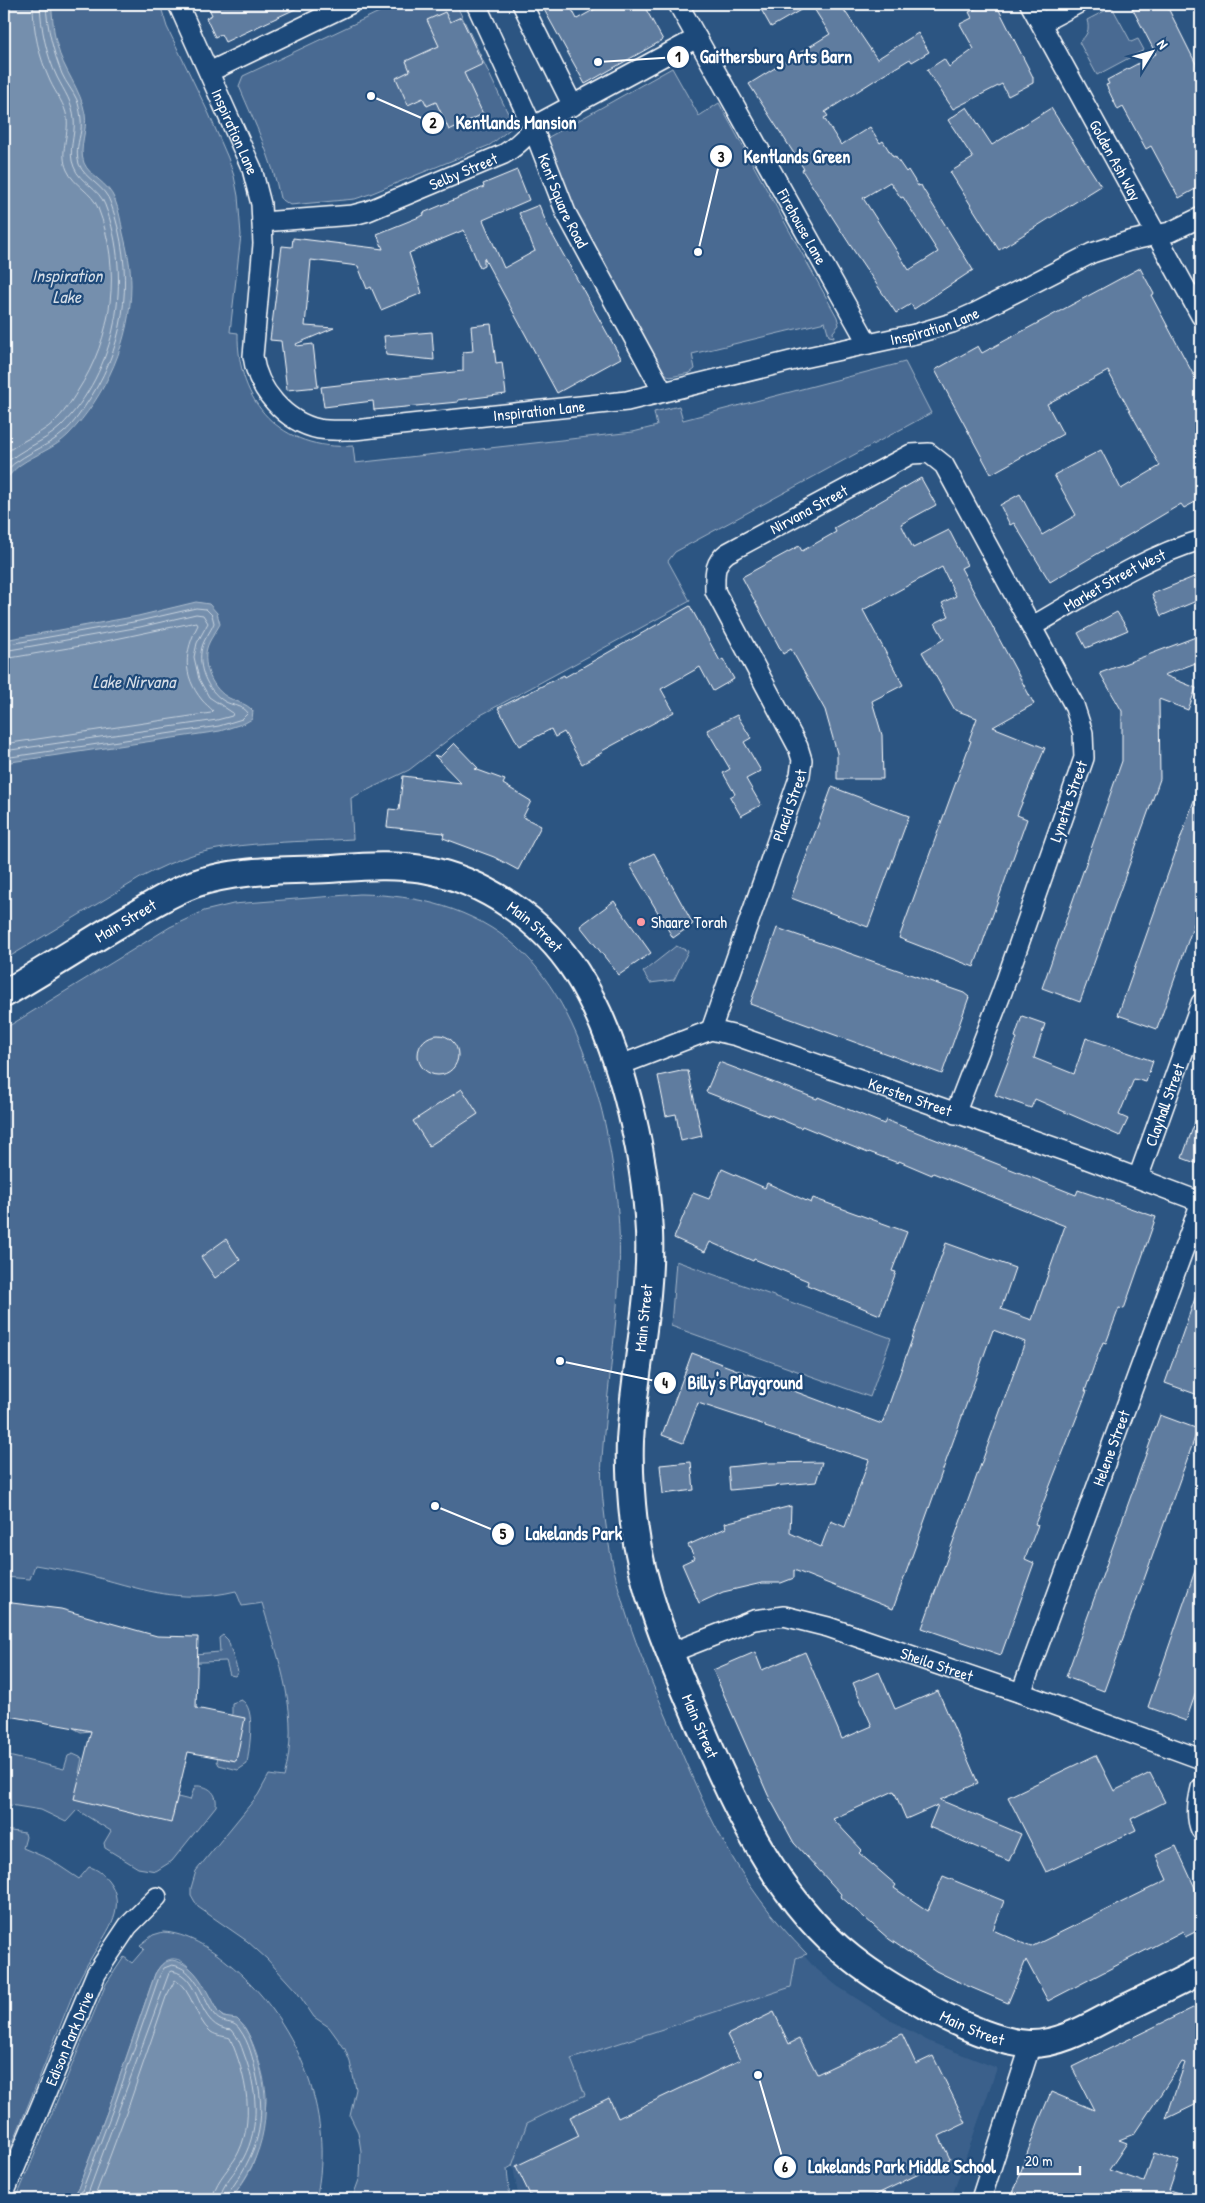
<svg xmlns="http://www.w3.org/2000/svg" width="1205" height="2203" font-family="'Patrick Hand',sans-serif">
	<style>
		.built { fill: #3b618b }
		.green { fill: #486b92; stroke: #a4b5c8 }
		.water { fill: #748fad; stroke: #acbcce }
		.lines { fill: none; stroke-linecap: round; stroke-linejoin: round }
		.shore { stroke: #c7d2de; stroke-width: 1 }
		.building { fill: #5e7c9f; stroke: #fff; fill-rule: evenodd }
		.street-casing { stroke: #fff; stroke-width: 22 }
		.secondary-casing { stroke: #fff; stroke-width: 30 }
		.street { stroke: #1f4a7a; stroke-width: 19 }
		.secondary { stroke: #1f4a7a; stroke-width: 26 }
		.poi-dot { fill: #ff9aa2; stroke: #1f4a7a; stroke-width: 2 }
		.labels { text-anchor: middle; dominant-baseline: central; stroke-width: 4.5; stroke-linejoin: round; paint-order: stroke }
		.street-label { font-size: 16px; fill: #fff; stroke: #1f4a7a }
		.poi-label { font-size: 16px; fill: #fff; stroke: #1f4a7a; text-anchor: start }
		.water-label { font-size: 18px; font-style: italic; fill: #d5dde6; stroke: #1f4a7a }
		.leader { fill: none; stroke: #fff; stroke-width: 2 }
		.callout-dot { fill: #fff; stroke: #1f4a7a; stroke-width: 2 }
		.mark-label { font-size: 15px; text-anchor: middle; font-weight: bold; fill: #111 }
		.callout-label { font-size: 18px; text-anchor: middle; font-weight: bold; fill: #fff; stroke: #1f4a7a; stroke-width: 4.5; stroke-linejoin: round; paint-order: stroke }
	</style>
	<rect width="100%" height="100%" fill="#2c5582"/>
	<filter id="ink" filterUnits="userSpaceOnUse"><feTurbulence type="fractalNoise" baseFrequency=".02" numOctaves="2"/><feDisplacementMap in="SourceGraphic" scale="10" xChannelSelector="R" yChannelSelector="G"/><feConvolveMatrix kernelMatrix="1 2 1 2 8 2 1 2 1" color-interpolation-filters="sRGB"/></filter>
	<g filter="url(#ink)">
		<path class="built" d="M798,1949L814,1967L837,1986L890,2020L930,2042L997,2068L951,2199H519L512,2162L527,2123L500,2082L790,1987Z"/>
		<path class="green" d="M4,4H160L167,27L209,114L228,158L234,176L238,196L241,235L230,332L238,333C237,403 281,451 353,446L355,463L633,432L657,426L654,412L679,406L683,420L905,362L931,413L675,552L668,561L690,601L479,716L409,770L351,798L353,839C304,842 243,841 195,854C176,860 159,868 142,877L4,960Z
			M396,4H456L514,126L490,145L370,194L355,199L290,205L280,198C272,158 255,124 239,86L243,76Z
			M1112,7L1131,42L1138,39L1144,50L1097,75L1079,42C1087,36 1090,30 1087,20Z
			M672,68L699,116L719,103L837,317L839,325L833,332L834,337L829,336L825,322L692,354L695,369L690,373L670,377L661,370L561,190L547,138Z
			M360,894C417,895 473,908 517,947C595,1017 624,1176 619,1276C616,1337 606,1398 602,1458C600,1483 604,1513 608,1539C618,1602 642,1660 667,1718C705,1809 735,1882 807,1954L796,1958L791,1987L571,2059L585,2095L527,2123L512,2166L507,2169L510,2199H352L360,2177L361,2151L358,2132L350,2116L356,2089L350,2062L345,2049L329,2027L314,2017L297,1992L267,1959L247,1941L198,1907L191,1895V1888L196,1871L258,1795L269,1775L284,1777C301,1715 279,1662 262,1603L242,1606L236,1591C177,1605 140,1588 84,1574C68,1570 51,1568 35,1565L30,1579L4,1577V1029L170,927L204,911L233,904Z
			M676,946L688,951L674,980L650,983L643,972Z
			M676,1261L891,1338L870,1397L671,1326Z
			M4,1618L119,1626L194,1654L220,1652L219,1638L223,1635L228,1640L238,1672L235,1676L230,1675L226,1661L178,1663L4,1628Z
			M4,1685L232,1717V1703L241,1700C257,1707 249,1749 247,1764L238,1770L219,1765L217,1761L220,1750L90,1731L81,1732L22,1701L4,1698Z
			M73,1754L82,1758L79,1773L190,1800L195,1786C207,1785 218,1792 216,1806L172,1861L156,1871L138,1868L105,1848L104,1843L111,1831L77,1810L66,1822L41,1810L4,1804V1755L64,1769L68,1756Z
			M4,1830L25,1833L26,1837L23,1848L49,1859L79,1879L89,1867C96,1868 103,1874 108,1880C128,1905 108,1931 94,1953C88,1963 82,1973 77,1984L4,2165Z
			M163,1932C186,1933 210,1948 227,1962C296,2017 336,2112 316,2199H230C238,2190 248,2176 253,2164C257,2155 266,2111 266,2101C267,2082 255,2044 245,2028C238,2016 225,2022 217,2011C206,1994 180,1930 155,1974L112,2099L74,2199H16L106,1984L124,1957L132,1963L144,1949L140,1945L153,1935Z"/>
		<path class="water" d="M4,4H51C53,17 53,32 57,45C63,70 81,89 85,114C88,131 78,147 84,163C90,177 108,182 115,200C119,210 121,222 123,233C127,249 131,268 131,285C131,339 106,396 68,435C55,448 36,454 20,465C14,469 10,476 4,480Z
			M196,602L209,604L217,613L220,624C216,632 209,640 207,648C202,666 213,690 229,698C239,703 246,703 253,711L252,719L245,723L220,731L4,763V640L138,616Z
			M172,1960C198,1964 206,1992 218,2012L223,2017L237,2019C247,2028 251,2040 255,2052C275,2104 266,2157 230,2199H74L112,2099L155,1974C160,1966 162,1962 172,1960Z"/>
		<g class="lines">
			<path class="shore" d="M4,455C18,441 39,436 54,422C63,414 71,402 77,392C113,337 122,269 98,208C92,192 74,186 67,170C59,152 69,137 67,118C65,104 56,94 50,81C39,57 33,30 33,4
				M4,465C20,449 43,443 60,427C117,371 133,279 105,205C99,188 80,183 74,167C67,151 76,136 74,119C73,103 64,91 57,77C46,54 41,29 40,4
				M4,474C8,470 12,464 18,461C32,451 49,445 63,433C74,424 83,409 91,397C128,339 134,270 111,204C105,185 85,180 79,164C75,151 79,142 81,130C82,121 80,109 77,100C73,91 66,83 62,74C53,51 47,28 46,4
				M4,645L139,621L196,608L206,609L212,615L214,623C211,631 204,639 202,647C197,667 207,690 224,701C232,706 243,705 248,713L242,719L219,726L4,758
				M4,651L140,627L196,614L203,615L208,623L197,643L194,657L199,679L209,697L233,713L232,716L217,720L4,751
				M4,659L92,644L196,622L198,625C184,652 182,675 202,700C205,704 210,707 213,711L211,713L4,744
				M79,2199L116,2101L159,1977L164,1968L172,1965C195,1968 202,1996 213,2013C222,2027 233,2018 240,2030C249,2042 253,2059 256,2073C268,2124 257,2153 227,2195L226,2199
				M86,2199L169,1973L172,1971C203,1976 195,2029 232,2030C238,2037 241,2045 244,2054C257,2088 261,2126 243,2159C236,2172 221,2185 220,2199
				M94,2199L129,2105L166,1997L175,1980C193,1990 194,2018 211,2032C217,2036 224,2036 230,2038C246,2075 257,2122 235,2159C227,2171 213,2185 213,2199"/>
		</g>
		<path class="building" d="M207,4H306L225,42L221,34L215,37L206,18L212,15Z
			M541,4H569L577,19L604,4H643L663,40L585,84Z
			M758,4H811L771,27Z
			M811,4H840L877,59L918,33L929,52L912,62L910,59L872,82L825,112L828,116L824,118L841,145L870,127L880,143L883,141L893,157L895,156L906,172L908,170L918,186L921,185L923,189L973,270L914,309L911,304L896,313L854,251L802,170L804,169L749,84L830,34ZM890,182L901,198L903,197L938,252L909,270L863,198Z
			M986,4H996L1033,77V83L1008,96L1002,84L953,109L927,70L944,59L949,67L974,49L960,24L972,18L969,12Z
			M1130,4H1166L1201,74V186L1179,198L1151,146L1146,149L1123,107L1118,110L1106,85L1109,84L1107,80L1156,54Z
			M445,12L450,22L461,17L483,64L464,73L483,114L449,130L436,102L427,106L423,98L408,105L396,78L410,71L406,61L439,46L427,20Z
			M967,107L992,145L1051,108L1101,186L999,250L950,172L973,158L948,120Z
			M517,170L529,200L483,220L504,268L535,251L519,213L539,205L548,227L621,358L557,393L484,258V266L480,268L464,230L409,253L422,293L381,310L371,287L367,289L358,266L311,260L305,326L334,328L296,344L297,346L313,344L318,387L287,390L281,341L270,340L282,246L292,247L293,238L383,249L377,234L424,215L423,213L484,187L483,184Z
			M1140,268L1154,294L1151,295L1201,389V499L1184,508L1181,504L1050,582L1014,523L1010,525L1000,505L1020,494L1042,535L1076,515L1054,475L1101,450L1121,489L1160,466L1108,371L1047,404L1063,434L991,474L935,370L978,346L982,353Z
			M491,324L496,363L502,362L506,394L458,400V402L374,410L373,401L324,407L321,387L463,371V352L473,351L471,326Z
			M432,332L434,360L386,355L384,336Z
			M921,478L936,505L901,524L913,548L949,530L967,565L961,568L1034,704L993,727L1045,748L1017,815L1027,819L974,967L899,938L971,741L969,740L977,718L955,710L922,652L944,639L935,623L949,616L942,603L956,596L942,567L863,610L903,685L872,701L882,735L883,779H837V753L825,710L791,649L783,654L742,577L799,546L802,551L836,532L834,528Z
			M1201,574V599L1161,616L1152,594Z
			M690,606L720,661L723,659L734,679L713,691L700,667L661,689L674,712L602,751L603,752L582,764L564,732L555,737L551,729L519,746L498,708L564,675L565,677Z
			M1117,612L1128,630L1086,648L1078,633Z
			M1201,635V661L1164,675L1196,688L1188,710L1159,699L1160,779L1080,1002L1042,988L1122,761V711L1100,673Z
			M737,715L751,738L744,742L761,771L746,779L761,805L741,816L730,797L735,794L723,773L730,769L707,730Z
			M454,743L478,768L475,769L505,780L503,784L531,801L523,817L541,826L518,870L494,857L443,838L444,833L387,827L389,809L399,810L403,776L461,783L434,755L440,757Z
			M832,787L909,816L868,927L791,898Z
			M1198,789L1201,790V904L1157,1029L1118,1015Z
			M654,853L693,924L673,938L630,865Z
			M614,901L651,953L619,975L580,926Z
			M777,928L964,993L969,997L942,1074L750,1004Z
			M1022,1016L1045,1024L1034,1058L1074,1074L1086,1038L1153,1061L1146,1082L1134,1079L1119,1115L1128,1119L1120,1136L1035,1099L1031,1108L995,1095L1017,1038L1015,1037Z
			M418 1055a20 20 0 1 1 40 0a20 20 0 1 1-40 0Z
			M719,1062L817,1099L818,1097L884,1124L886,1120L1076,1195L1078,1190L1156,1217L1124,1309L1119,1308L1106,1343L1103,1342L1096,1360L1085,1391H1087L1035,1524L1038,1525L1025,1559L1034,1563L1001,1655L922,1628L1025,1342L993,1330L893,1609L794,1570V1578L781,1583H762L723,1592L699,1603L682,1564L695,1558L688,1545L726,1528L725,1523L791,1506L790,1533L821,1547L831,1521L845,1527L869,1460L765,1427V1425L698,1403L683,1443L662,1435L692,1353L882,1424L946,1243L1015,1268L1001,1309L1032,1320L1065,1226L933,1173L932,1175L899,1161L898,1163L869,1152L868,1153L802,1126L801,1128L768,1114V1116L706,1092Z
			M681,1071H688L702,1136L681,1141L676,1114L666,1116L658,1076Z
			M462,1089L478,1114L429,1146L413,1121Z
			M1199,1111L1201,1112V1165L1182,1158Z
			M722,1169L765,1188L767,1183L811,1203L813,1198L907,1232L892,1271L896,1272L880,1315L807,1285L808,1281L754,1259L753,1261L710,1242L705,1252L674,1238L693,1193L709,1199Z
			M226,1239L240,1260L215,1278L201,1257Z
			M1199,1287L1201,1288V1396L1165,1383Z
			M1160,1415L1198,1429L1104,1691L1066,1677Z
			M691,1462L694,1490L663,1494L660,1465Z
			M822,1462L816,1482L730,1490L728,1467L768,1463Z
			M1198,1562H1201V1678L1186,1721L1148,1707Z
			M4,1602L61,1609L157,1636L198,1637L196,1708L245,1718L236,1761L188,1752L171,1823L74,1799L91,1731L4,1715Z
			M755,1652L762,1670L805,1652L842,1739L872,1726L853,1683L879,1672L895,1709L938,1691L978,1783L940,1800L1021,1834L1009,1861L929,1827L938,1805L906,1819L894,1791L833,1819L862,1850L859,1853L896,1885L894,1888L928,1911L943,1876L1004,1901L993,1930L1031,1947L1167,1880L1156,1855L1176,1846L1201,1901V1929L1185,1937L1183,1931L1048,2001L1026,1960L1008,2003L963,1984L936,1971L889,1939L840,1896L841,1894L794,1843L768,1795L713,1670Z
			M1096,1755L1114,1791L1150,1773L1165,1802L1131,1819L1136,1830L1046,1872L1008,1797Z
			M1201,2004V2102L1166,2119L1185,2063L1182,2062L1134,2134L1119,2140L1127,2143L1109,2170L1144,2182L1154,2153L1179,2161L1169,2190L1188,2196L1187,2199H1011L1038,2123L1051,2092L1094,2110L1072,2067Z
			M774,2012L789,2044L799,2039L817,2074L902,2034L916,2064L933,2056L966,2123L939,2136L950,2159L867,2199H532L516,2166L579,2136L570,2117L609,2098L618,2118L740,2060L727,2035Z"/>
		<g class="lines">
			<defs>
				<g id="street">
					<path id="s1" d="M178,4L252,169L261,204L263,244L253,356C257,389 285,422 319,429C330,431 342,430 354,430L627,401L803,358L915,334L952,323L977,312L1092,253L1129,241L1170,232L1201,217"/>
					<path id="s2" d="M476,4L533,128L566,213L663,392"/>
					<path d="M522,4L573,106"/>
					<path id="s3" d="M678,4L868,344"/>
					<path id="s4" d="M1030,4L1201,316"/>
					<path d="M1041,23L1077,4"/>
					<path d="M209,72L350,4"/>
					<path id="s5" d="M262,222L353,215L368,211L504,154C520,145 529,131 543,121L697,38"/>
					<path id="s6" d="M1031,627C1086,596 1140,558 1201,540"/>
					<path id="s7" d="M711,1030L800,775L802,760L798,747L715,591C715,575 713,564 727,553L911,454L929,453L944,465L1074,705L1083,733L1084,758L1002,992L955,1114"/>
					<path id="s8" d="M618,1066L711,1030L737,1036L1076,1155L1201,1202"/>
					<path id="s9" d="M1138,1178L1201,1003"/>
					<path id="s10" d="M670,1653L754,1620L784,1616L828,1627L1021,1693L1201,1759"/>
					<path id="s11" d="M1021,1693L1201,1202"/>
					<path d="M1201,1788C1198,1801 1195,1817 1201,1830"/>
					<path id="s12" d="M4,2194L96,1974L128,1926L157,1897"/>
					<path d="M981,2199L1031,2044"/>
				</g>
				<g id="secondary">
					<path id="s13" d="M4,994C40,973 75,951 111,929C138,913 165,895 194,884C237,869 284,871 329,869C360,867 392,864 423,869C484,880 543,920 576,972C620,1041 645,1151 649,1232C652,1302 634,1371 630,1441C629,1468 631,1497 634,1524C642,1587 666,1646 691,1704C728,1792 773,1897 851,1958C876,1978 903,1993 931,2009C957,2023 998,2043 1029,2044C1060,2045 1090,2026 1117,2012C1145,1999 1173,1985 1201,1971"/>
				</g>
			</defs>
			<use href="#street" class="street-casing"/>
			<use href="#secondary" class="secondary-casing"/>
			<use href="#street" class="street"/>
			<use href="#secondary" class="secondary"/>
		</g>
	</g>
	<circle class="poi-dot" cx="641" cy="922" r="5"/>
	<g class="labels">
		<g class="street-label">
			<text stroke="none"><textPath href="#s1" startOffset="140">Inspiration Lane</textPath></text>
			<text stroke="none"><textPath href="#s4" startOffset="178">Golden Ash Way</textPath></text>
			<text stroke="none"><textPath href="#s5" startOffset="210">Selby Street</textPath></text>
			<text stroke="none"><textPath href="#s2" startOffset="215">Kent Square Road</textPath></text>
			<text stroke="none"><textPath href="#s3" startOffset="255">Firehouse Lane</textPath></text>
			<text stroke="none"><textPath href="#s1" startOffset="1100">Inspiration Lane</textPath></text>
			<text stroke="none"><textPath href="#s1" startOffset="695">Inspiration Lane</textPath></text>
			<text stroke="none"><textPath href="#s7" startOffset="610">Nirvana Street</textPath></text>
			<text stroke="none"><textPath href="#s6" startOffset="96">Market Street West</textPath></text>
			<text transform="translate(1068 801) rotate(-71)">Lynette Street</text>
			<text stroke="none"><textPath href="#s7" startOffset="238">Placid Street</textPath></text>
			<text stroke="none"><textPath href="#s13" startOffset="142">Main Street</textPath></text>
			<text stroke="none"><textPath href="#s13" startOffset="578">Main Street</textPath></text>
			<text stroke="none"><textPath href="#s8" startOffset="310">Kersten Street</textPath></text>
			<text stroke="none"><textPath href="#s9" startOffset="78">Clayhall Street</textPath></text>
			<text transform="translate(643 1318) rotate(-84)">Main Street</text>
			<text stroke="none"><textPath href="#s11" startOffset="261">Helene Street</textPath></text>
			<text stroke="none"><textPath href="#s10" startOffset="281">Sheila Street</textPath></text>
			<text stroke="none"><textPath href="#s13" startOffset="1419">Main Street</textPath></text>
			<text stroke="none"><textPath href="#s13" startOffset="1839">Main Street</textPath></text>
			<text stroke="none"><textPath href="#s12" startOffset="169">Edison Park Drive</textPath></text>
		</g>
		<g class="poi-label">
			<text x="651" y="922">Shaare Torah</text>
		</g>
		<g class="water-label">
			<text x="67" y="275">Inspiration<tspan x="67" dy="21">Lake</tspan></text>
			<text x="134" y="681">Lake Nirvana</text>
		</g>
	</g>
	<path class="leader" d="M598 62L678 57M371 96L433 123M698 252L721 156M560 1361L665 1383M435 1506L503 1534M758 2075L785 2167"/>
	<g class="callout-dot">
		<circle cx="598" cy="62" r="5"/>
		<circle cx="371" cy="96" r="5"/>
		<circle cx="698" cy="252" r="5"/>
		<circle cx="560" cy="1361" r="5"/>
		<circle cx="435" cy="1506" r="5"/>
		<circle cx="758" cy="2075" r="5"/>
		<circle cx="678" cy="57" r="12"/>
		<circle cx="433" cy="123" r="12"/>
		<circle cx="721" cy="156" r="12"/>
		<circle cx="665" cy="1383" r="12"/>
		<circle cx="503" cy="1534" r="12"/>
		<circle cx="785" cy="2167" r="12"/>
	</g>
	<g class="mark-label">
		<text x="678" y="62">1</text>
		<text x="433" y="128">2</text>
		<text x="721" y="162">3</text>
		<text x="665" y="1388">4</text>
		<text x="503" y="1539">5</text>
		<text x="785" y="2172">6</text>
	</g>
	<g class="callout-label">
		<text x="776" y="63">Gaithersburg Arts Barn</text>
		<text x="516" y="129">Kentlands Mansion</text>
		<text x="797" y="163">Kentlands Green</text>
		<text x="745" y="1389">Billy's Playground</text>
		<text x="574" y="1540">Lakelands Park</text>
		<text x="902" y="2173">Lakelands Park Middle School</text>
	</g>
	<rect width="1205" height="2203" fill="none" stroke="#1f4a7a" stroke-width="20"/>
	<rect x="10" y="10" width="1185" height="2183" fill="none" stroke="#fff" stroke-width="2" filter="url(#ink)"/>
	<g transform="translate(1152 52) rotate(53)" stroke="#1f4a7a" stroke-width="4" paint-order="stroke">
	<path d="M0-4L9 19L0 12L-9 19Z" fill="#ffffff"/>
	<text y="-8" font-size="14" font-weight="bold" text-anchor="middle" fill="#ffffff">N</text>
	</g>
	<path d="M1018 2166v8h62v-8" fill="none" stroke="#ffffff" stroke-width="2.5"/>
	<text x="1025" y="2166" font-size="15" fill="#ffffff" stroke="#1f4a7a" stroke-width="4" paint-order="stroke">20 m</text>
</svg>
